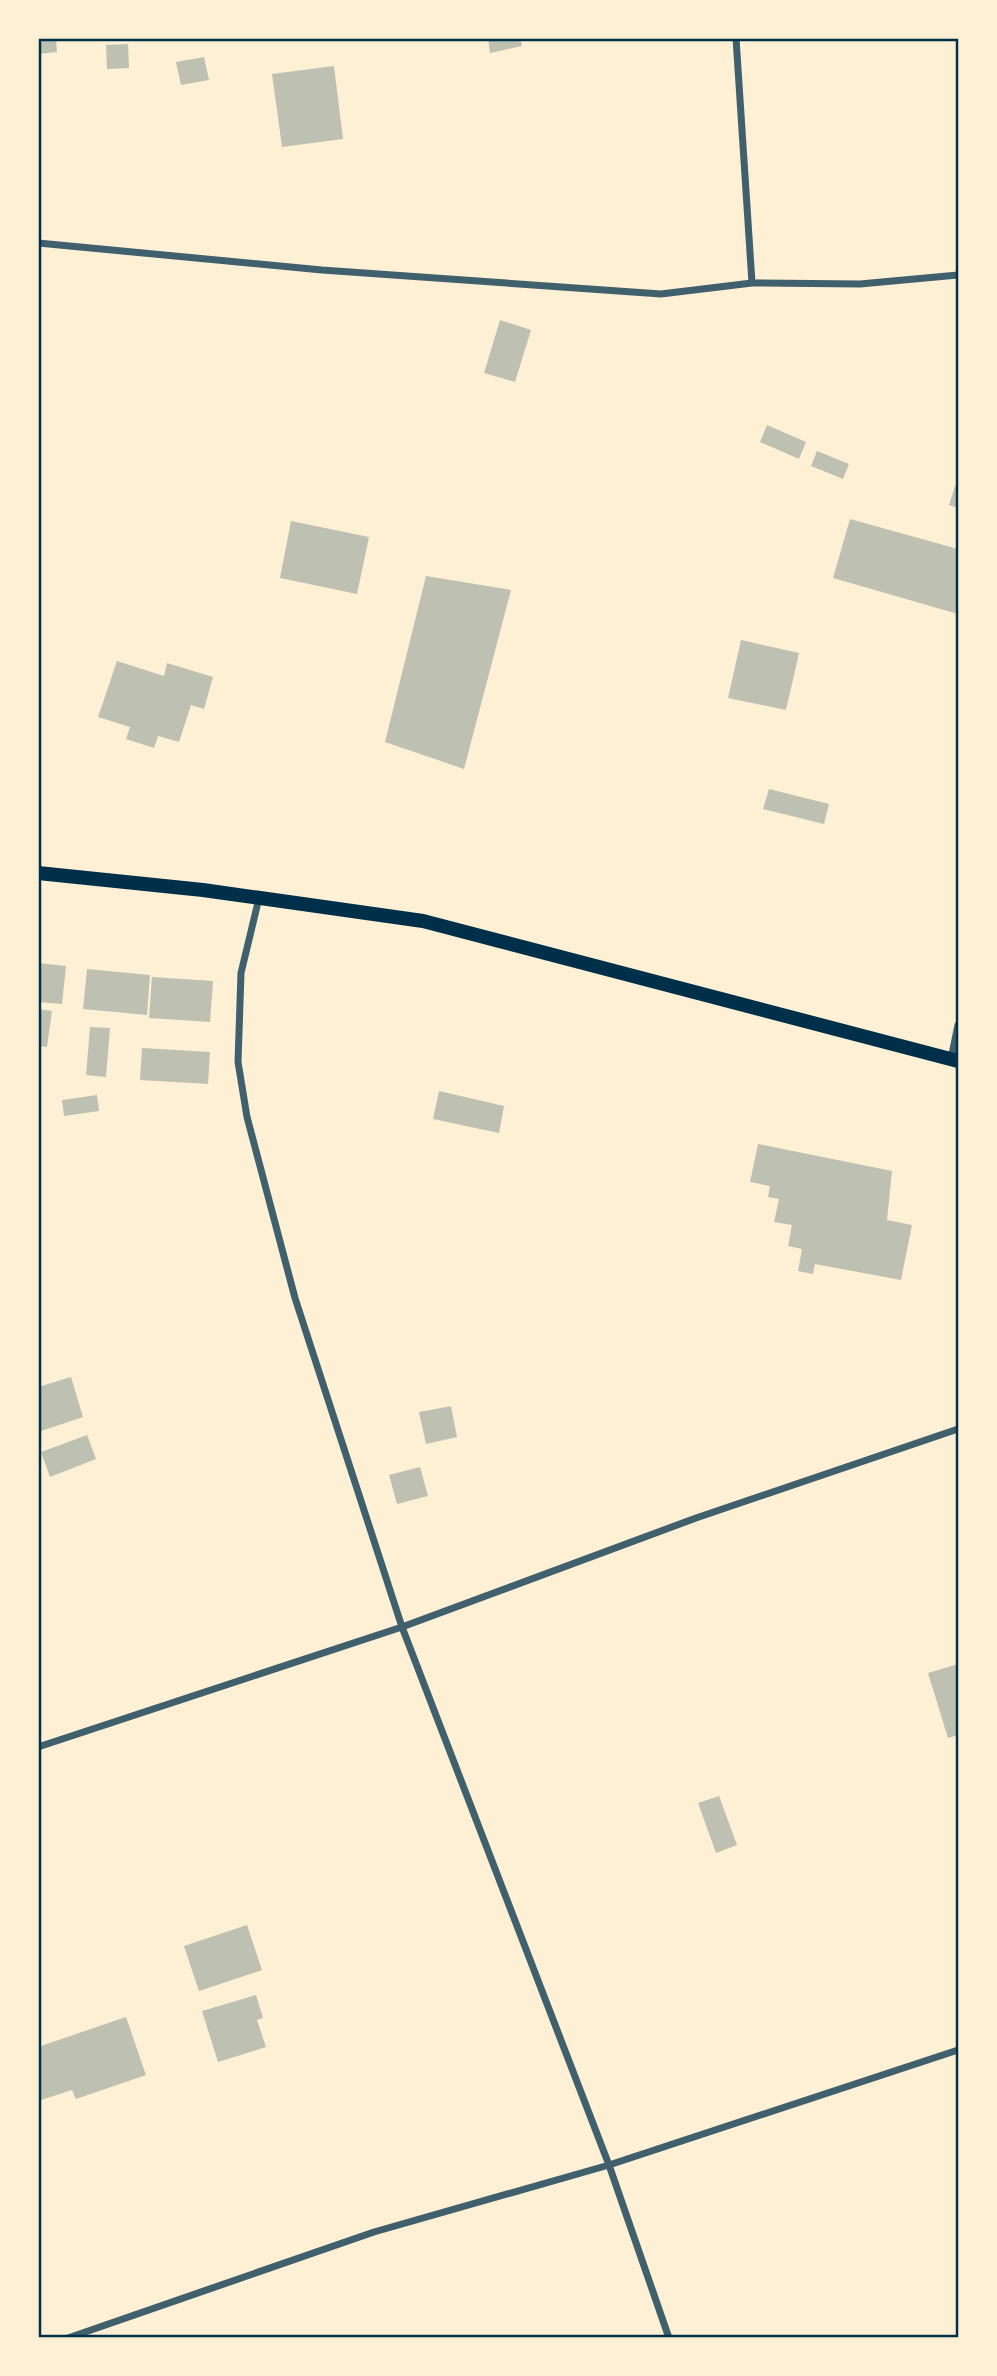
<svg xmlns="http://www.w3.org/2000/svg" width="997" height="2376" font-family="'Nunito Sans',sans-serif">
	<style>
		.building { fill: #bec0b2 }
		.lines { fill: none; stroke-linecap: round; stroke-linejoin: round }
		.minor { stroke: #3f606c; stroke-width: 7 }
		.secondary { stroke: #003049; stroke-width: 14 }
		.neatline { fill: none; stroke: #003049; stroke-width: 2.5 }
	</style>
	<rect width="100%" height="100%" fill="#fdf0d5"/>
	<path class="building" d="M38,38H56L57,52L38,54Z
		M488,38H520L522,46L490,53Z
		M128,44L129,68L107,69L106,45Z
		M204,57L209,80L181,85L176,62Z
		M334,66L343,139L282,147L272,74Z
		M500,320L531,330L515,382L484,373Z
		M767,425L806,442L799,459L760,442Z
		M817,451L849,464L843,479L811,466Z
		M955,486L958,487V508L949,505Z
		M850,519L958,549V614L833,578Z
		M291,521L369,537L357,594L280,578Z
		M426,576L511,590L464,769L385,742Z
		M741,640L799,653L786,710L728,698Z
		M117,661L164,676L167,663L213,677L204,709L191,705L179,742L158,736L154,748L126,739L130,727L98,717Z
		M769,789L829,804L824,824L763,809Z
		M38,963L66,966L62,1004L38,1002Z
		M87,969L150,975L147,1015L83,1009Z
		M152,977L213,981L210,1022L149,1018Z
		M38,1009L52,1011L47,1047L38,1046Z
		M90,1027L110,1028L106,1077L86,1075Z
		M142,1048L210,1052L208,1084L140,1080Z
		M439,1091L504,1106L499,1133L433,1119Z
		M97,1095L99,1111L64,1116L62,1100Z
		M758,1144L892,1171L887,1220L912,1225L901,1280L815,1264L813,1274L798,1271L802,1249L788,1246L792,1225L774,1222L779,1199L768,1197L770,1186L750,1182Z
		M71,1377L83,1417L38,1432V1387Z
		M451,1406L457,1437L426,1444L419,1412Z
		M87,1435L96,1459L50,1477L41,1452Z
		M420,1467L428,1496L397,1504L389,1475Z
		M958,1664V1735L948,1738L928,1673Z
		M719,1796L737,1845L716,1853L698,1803Z
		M247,1925L262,1970L199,1991L184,1946Z
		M256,1995L263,2018L257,2020L266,2047L218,2062L202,2011Z
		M126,2017L146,2075L76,2099L72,2090L38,2101V2047Z"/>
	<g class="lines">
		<path class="minor" d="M736,38L752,283
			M38,243L322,270L661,294L752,283L860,284L958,275
			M259,898L241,973L238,1062L247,1117L295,1298L402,1627L609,2165L669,2338
			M951,1059L958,1025
			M38,1747L402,1627L696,1518L958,1429
			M68,2338L374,2232L609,2165L958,2050"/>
		<path class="secondary" d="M38,873L203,890L423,921L958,1061"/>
	</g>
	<rect width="997" height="2376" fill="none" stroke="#fdf0d5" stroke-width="80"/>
	<rect x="40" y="40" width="917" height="2296" class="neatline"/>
</svg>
